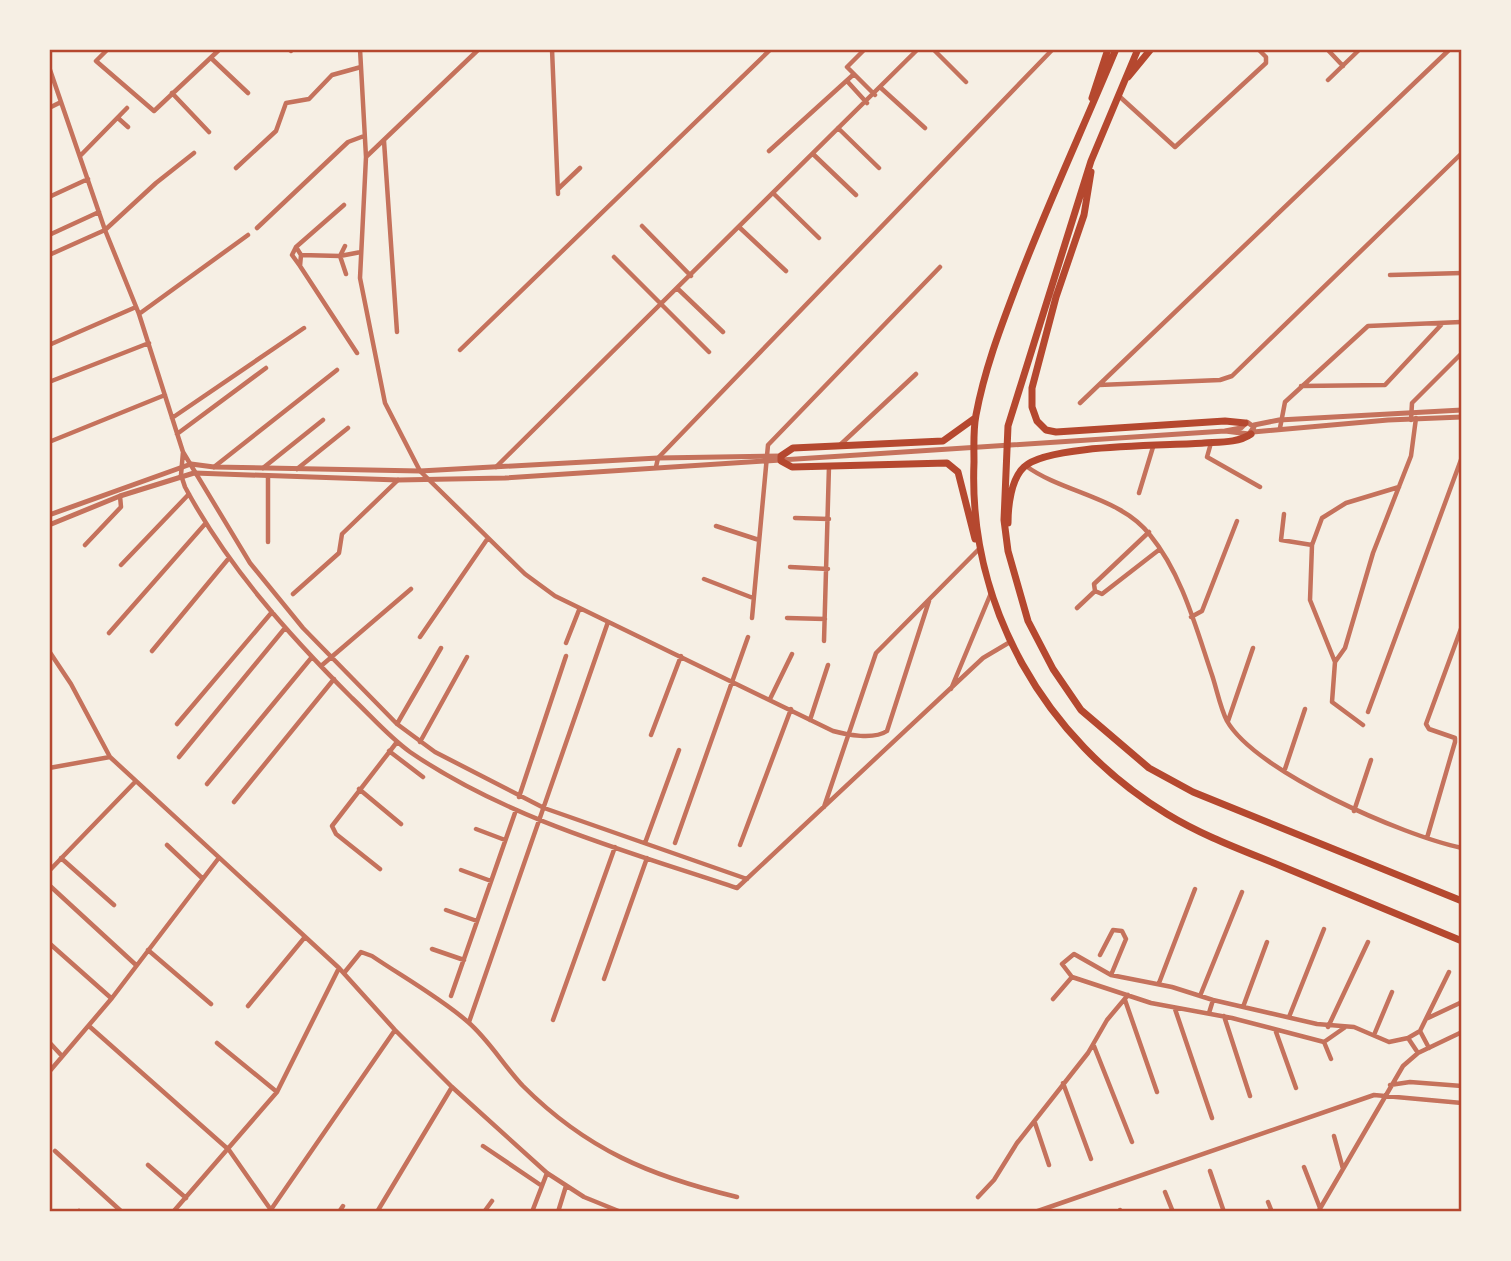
<svg xmlns="http://www.w3.org/2000/svg" width="1511" height="1261" font-family="'Open Sans',sans-serif">
	<style>
		.lines { fill: none; stroke-linecap: round; stroke-linejoin: round }
		.minor { stroke: #c5725c; stroke-width: 4.5 }
		.tertiary { stroke: #c5725c; stroke-width: 5 }
		.trunk { stroke: #b5482f; stroke-width: 7 }
		.neatline { fill: none; stroke: #b5482f; stroke-width: 2.5 }
	</style>
	<rect width="100%" height="100%" fill="#f6efe4"/>
	<g class="lines">
		<path class="minor" d="M108,49L96,61L154,111L220,49
			M288,49L291,51
			M360,49L366,157L360,278L385,403L420,471L525,574L555,596L833,731C847,735 874,740 887,731L929,601
			M552,49L558,194
			M865,49L847,67L875,95
			M933,49L966,82
			M1327,49L1343,66
			M211,58L248,93
			M49,67L105,230L139,314L183,452L250,563L303,628L397,724L435,752L544,808L747,879
			M1328,80L1360,49
			M847,81L867,103
			M881,88L925,128
			M172,93L209,132
			M1119,96L1175,147L1266,63V57L1258,49
			M49,108L61,102
			M118,118L128,127
			M838,128L879,168
			M384,141L397,332
			M769,151L854,74
			M813,154L856,195
			M80,156L127,108
			M367,156L479,49
			M236,168L276,131L286,103L309,99L332,75L361,67
			M558,189L580,168
			M773,193L819,238
			M49,197L88,179
			M642,226L691,276
			M739,227L786,271
			M257,228L348,142L364,136
			M49,235L99,212
			M345,246L340,256L346,274
			M296,247L344,205
			M296,247L301,255L300,266L292,255Z
			M49,255L105,230L156,183L194,153
			M301,255L340,256L361,252
			M614,257L709,352
			M300,266L357,353
			M1390,275L1462,273
			M678,289L723,332
			M139,314L248,235
			M49,345L136,307
			M460,350L771,49
			M49,382L149,343
			M1099,385L1220,380L1232,376L1462,153
			M1301,386L1385,385L1441,325
			M1080,403L1450,49
			M172,418L304,328
			M1411,420L1412,403L1462,353
			M1280,428L1285,402L1368,326L1461,322
			M177,434L266,368
			M49,442L165,395
			M1211,443L1207,457L1260,487
			M840,445L916,374
			M183,452L181,475L185,487C228,567 288,634 352,698C371,716 389,737 410,752C508,819 626,851 737,888L983,658L1010,642
			M1026,466C1063,493 1121,497 1150,535C1182,574 1196,628 1212,675C1217,690 1220,707 1227,721C1256,772 1404,836 1462,848
			M214,467L337,370
			M496,467L918,49
			M656,467L658,458L1053,49
			M263,468L323,420
			M297,469L348,428
			M1139,493L1153,447
			M1284,514L1281,540L1312,545
			M795,518L829,519
			M716,526L759,540
			M268,542V477
			M85,545L121,507L120,496
			M121,565L189,494
			M790,567L828,569
			M704,579L753,598
			M1095,591L1102,594L1160,549
			M293,594L339,553L342,534L398,480
			M1077,608L1095,591L1094,584L1149,532
			M1191,617L1202,611L1237,521
			M752,618L768,445L940,267
			M787,618L825,619
			M109,633L205,524
			M420,637L488,538
			M824,641L829,466
			M566,643L579,610
			M49,651L71,684L110,757L339,968L395,1030L452,1087L547,1173L584,1197L621,1212
			M152,651L229,558
			M1335,662L1310,600L1312,545L1322,518L1346,503L1399,487
			M321,666L411,589
			M951,689L991,593
			M770,699L792,654
			M1368,712L1462,457
			M810,720L828,665
			M1228,721L1253,648
			M177,724L272,612
			M397,724L441,648
			M1363,725L1332,702L1335,662L1345,648L1373,553L1411,456L1416,418
			M651,735L681,656
			M420,742L467,657
			M389,751L423,777
			M179,757L285,628
			M49,768L110,757
			M1285,769L1305,709
			M207,784L312,657
			M359,789L401,824
			M519,797L566,656
			M234,802L334,679
			M824,807L876,653L979,549
			M1354,811L1371,760
			M476,829L505,840
			M1427,838L1455,742V738L1429,729L1426,724L1462,626
			M645,843L679,750
			M675,843L748,637
			M167,845L202,878
			M740,845L791,709
			M61,858L114,905
			M380,869L336,834L332,826L397,742
			M461,870L491,881
			M49,871L136,781
			M49,885L136,965
			M446,910L477,921
			M49,943L111,998
			M432,949L464,960
			M148,950L211,1004
			M1100,955L1113,930L1122,931L1126,939L1111,975
			M344,973L361,952L372,956C403,977 439,997 468,1022C489,1040 504,1066 523,1086C587,1150 650,1176 737,1197
			M604,979L647,858
			M1159,983L1195,889
			M451,996L516,810
			M1200,996L1242,892
			M1053,999L1072,977
			M1125,1000L1157,1092
			M248,1006L305,937
			M1243,1007L1267,942
			M1175,1009L1212,1118
			M1209,1013L1213,1000
			M1224,1016L1250,1096
			M1289,1017L1324,929
			M1428,1018L1462,1002
			M553,1020L615,847
			M469,1022L608,622
			M89,1026L229,1150L271,1210
			M1328,1027L1368,942
			M1344,1028L1324,1042L1232,1018L1151,1003L1072,977L1062,964L1074,954L1111,975L1172,987L1213,1000L1317,1024L1354,1027L1389,1042L1408,1038L1420,1031
			M1420,1031L1449,972
			M1420,1031L1429,1048
			M1276,1032L1296,1088
			M1374,1035L1392,992
			M1408,1038L1418,1053
			M49,1042L62,1056
			M1324,1042L1331,1059
			M217,1043L277,1092
			M1094,1046L1132,1142
			M49,1072L112,998L218,859
			M1063,1083L1091,1159
			M1390,1085L1410,1082L1462,1086
			M1035,1123L1049,1165
			M1334,1136L1343,1169
			M483,1146L542,1186
			M55,1151L122,1212
			M148,1165L186,1198
			M1304,1167L1320,1208
			M1210,1171L1224,1212
			M1165,1192L1173,1212
			M978,1197L994,1180L1017,1143L1088,1053L1107,1020L1128,995
			M1268,1202L1272,1212
			M1120,1210L1121,1212
			M270,1211L395,1030
			M78,1212L79,1211
			M173,1212L277,1092L339,968
			M339,1212L343,1206
			M377,1212L452,1087
			M484,1212L492,1201
			M532,1212L547,1173
			M558,1212L566,1186
			M1035,1212L1374,1095L1462,1103
			M1318,1212L1403,1066L1418,1053L1462,1032"/>
		<path class="tertiary" d="M1254,425L1279,420L1462,410
			M1253,432L1388,420L1462,417
			M49,515L191,464L214,467L420,471L658,458L782,456
			M49,525L120,496L194,473L398,480L505,478L1225,431L1249,434L1254,427L1247,422L1241,428L1225,431"/>
		<path class="trunk" d="M1116,49C1084,126 1049,201 1019,279C1002,324 985,367 976,415C973,430 974,447 974,462C968,606 1045,740 1167,814C1203,836 1242,850 1281,866C1341,891 1402,916 1462,941
			M1138,49L1091,161L1008,426L1004,520L1008,551L1028,621L1053,669L1081,710L1149,768L1193,792L1462,901
			M1128,77L1151,49
			M1092,98L1108,49
			M1091,172L1084,215L1056,297L1032,388V407L1037,421L1046,430L1056,432L1225,421L1245,423
			M975,418L943,441L793,448L781,456V461L792,467L947,463L958,472L975,539
			M1008,523C1008,506 1011,479 1024,467C1048,444 1166,446 1204,443C1220,442 1238,443 1251,434"/>
	</g>
	<rect width="1511" height="1261" fill="none" stroke="#f6efe4" stroke-width="102"/>
	<rect x="51" y="51" width="1409" height="1159" class="neatline"/>
</svg>
